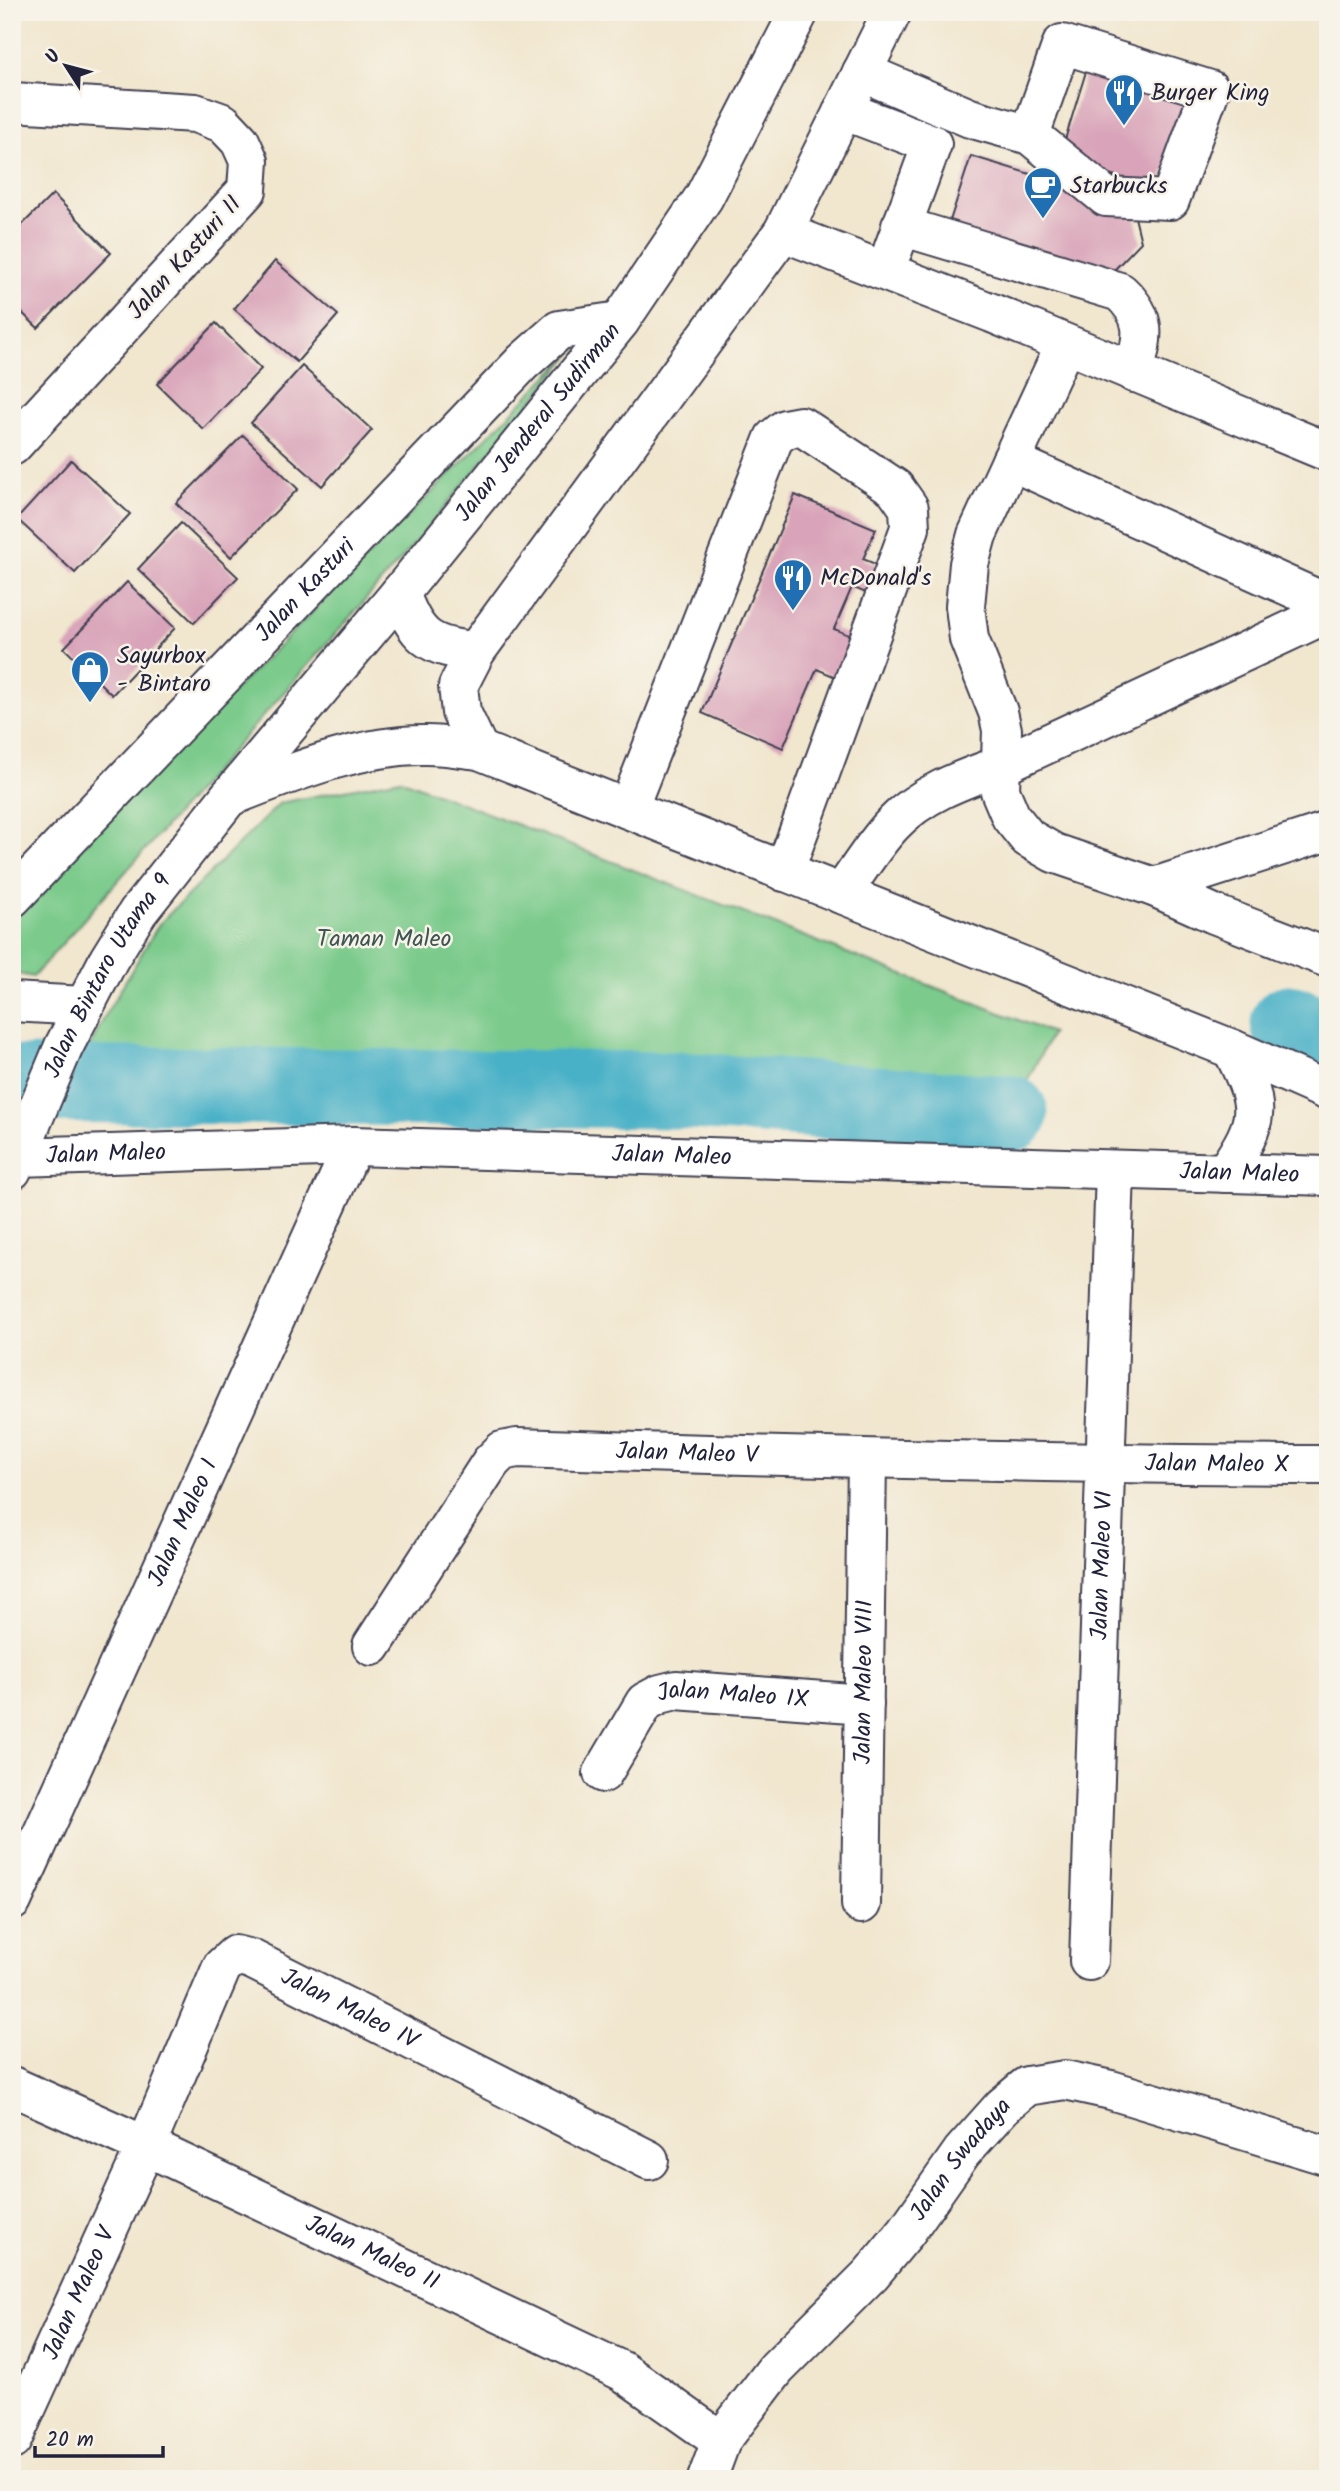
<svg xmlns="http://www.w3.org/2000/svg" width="1340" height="2491" font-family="Kalam,sans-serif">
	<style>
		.green { fill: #7bcb8c; stroke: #4e7664; stroke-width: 2 }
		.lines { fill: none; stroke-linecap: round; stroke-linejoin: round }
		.river { stroke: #48b1c7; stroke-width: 77 }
		.building { fill: #d9a4b9 }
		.minor-casing { stroke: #413f51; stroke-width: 42 }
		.major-casing { stroke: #413f51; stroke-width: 42 }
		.minor { stroke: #fff; stroke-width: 38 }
		.major { stroke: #fff; stroke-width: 38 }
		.labels { text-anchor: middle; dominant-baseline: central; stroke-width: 5; stroke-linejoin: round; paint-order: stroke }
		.poi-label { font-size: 24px; fill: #22223b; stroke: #f7f3e8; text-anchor: start }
		.street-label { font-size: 24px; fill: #22223b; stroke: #f7f3e8 }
		.park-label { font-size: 24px; fill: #3d5553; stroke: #f7f3e8 }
	</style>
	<rect width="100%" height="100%" fill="#f7f3e8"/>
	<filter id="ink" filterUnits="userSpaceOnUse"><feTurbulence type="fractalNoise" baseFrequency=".0143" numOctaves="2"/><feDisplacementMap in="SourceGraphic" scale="14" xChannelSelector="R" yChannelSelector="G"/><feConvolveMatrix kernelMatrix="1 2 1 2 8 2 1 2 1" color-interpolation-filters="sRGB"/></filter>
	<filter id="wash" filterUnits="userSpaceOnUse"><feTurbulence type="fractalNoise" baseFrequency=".00686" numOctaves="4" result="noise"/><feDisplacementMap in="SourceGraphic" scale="28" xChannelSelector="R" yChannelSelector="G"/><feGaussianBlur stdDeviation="1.57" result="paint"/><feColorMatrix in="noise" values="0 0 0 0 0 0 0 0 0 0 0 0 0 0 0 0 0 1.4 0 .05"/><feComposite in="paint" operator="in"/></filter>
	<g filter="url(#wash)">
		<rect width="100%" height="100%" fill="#f1e6ce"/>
		<path class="green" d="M578,346L410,549L33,977L12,973V913Z
			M400,779L1052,1033L1010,1114L185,1086L69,1089L106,1014L159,924L280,803Z"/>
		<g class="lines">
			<path class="river" d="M1289,1023L1328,1038
				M12,1084L679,1090L1010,1114"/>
		</g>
		<g id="blocks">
			<path class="building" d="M1088,65L1188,95L1159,189L1059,159Z
				M971,156L1106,197L1133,209L1141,242L1115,269L1082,273L947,230Z
				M53,194L111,253L38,328L12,303V235Z
				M275,261L338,315L297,362L234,309Z
				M216,323L261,369L203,429L157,384Z
				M302,366L372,430L322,486L251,423Z
				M243,435L298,489L231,557L176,503Z
				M71,460L130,514L75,573L17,519Z
				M795,495L876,529L863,559L885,568L873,596L852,587L834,629L856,638L838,678L817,669L783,748L702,713Z
				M181,523L238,577L194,623L138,569Z
				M127,582L175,628L112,695L64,648Z"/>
		</g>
	</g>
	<g filter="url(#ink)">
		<use href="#blocks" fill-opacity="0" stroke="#413f51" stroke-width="2"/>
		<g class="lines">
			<defs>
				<g id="minor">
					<path d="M862,72L970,118L1030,135L1062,44L1210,90L1170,200L1106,197L1030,135"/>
					<path d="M12,102L195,113L223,123L240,141L249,161L247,190L12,446"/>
					<path d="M843,110L932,144L893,250"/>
					<path d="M901,226L1120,292C1149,319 1143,337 1134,373"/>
					<path d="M783,232L992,313L1328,452"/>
					<path d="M1065,345L1011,461L1328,604"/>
					<path d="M1011,461L977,535L969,564L965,606L969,639L998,712L1002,730L1000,791L1011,817L1028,838L1054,853L1154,887L1214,914L1328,958"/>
					<path d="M229,797C289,774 360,744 426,745C443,745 462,748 479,750L1232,1049L1328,1091"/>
					<path d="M628,809L774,438L785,429L801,426L895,488L909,508L910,528L784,872"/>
					<path d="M1154,887L1328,831"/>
					<path d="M841,894C858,871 873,845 893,824C922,793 963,779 1002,765L1328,613"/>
					<path id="s1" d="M12,898L523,362L559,330L620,321"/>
					<path d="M12,1002L84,1006"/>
					<path id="s2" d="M18,1157L353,1146L1328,1176"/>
					<path d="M1225,1173C1262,1118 1261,1107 1232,1049"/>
					<path id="s3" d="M372,1646L491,1462L502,1451L517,1448C787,1457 1057,1464 1328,1465"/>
					<path id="s4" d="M603,1773L645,1702L660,1694L676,1690L864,1704"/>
					<path id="s5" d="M12,1901L353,1146"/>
					<path id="s6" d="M861,1904L867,1459"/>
					<path id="s7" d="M1089,1961L1115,1170"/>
					<path id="s8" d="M12,2086L146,2146L622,2371L721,2441"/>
					<path id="s9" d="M12,2440L146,2146L222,1967L235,1955L251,1959L649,2160"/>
					<path id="s10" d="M707,2479L721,2441L776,2369L871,2274L906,2232L962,2152L1003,2106L1027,2086L1065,2080L1111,2090L1328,2156"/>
				</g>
				<g id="major">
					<path d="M400,593C416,637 429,648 476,651"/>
					<path d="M479,750L461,712L458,686L476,651L783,232L892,12"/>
					<path id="s11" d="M12,1170L64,1046L109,959L138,912L229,797L400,593L620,321L704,197L799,12"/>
				</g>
			</defs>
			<use href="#minor" class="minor-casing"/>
			<use href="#major" class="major-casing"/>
			<use href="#minor" class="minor"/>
			<use href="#major" class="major"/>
		</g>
	</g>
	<defs>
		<symbol id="restaurant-pin" viewBox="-11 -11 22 30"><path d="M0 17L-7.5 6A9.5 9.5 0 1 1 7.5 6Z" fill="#1f6fb2" stroke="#f7f3e8"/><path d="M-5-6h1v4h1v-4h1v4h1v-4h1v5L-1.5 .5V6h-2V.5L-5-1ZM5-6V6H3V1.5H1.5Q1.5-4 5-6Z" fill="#fff"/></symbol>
		<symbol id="cafe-pin" viewBox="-11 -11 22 30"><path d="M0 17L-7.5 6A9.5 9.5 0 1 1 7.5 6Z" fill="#1f6fb2" stroke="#f7f3e8"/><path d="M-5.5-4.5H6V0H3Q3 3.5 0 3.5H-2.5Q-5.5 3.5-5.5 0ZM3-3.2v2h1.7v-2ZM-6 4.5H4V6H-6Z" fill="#fff"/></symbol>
		<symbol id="shop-pin" viewBox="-11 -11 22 30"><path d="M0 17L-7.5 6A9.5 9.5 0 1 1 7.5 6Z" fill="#1f6fb2" stroke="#f7f3e8"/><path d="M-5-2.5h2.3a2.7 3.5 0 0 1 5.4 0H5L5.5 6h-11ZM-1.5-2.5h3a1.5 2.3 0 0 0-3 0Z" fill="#fff"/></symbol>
	</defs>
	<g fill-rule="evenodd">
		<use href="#restaurant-pin" x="1102" y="71" width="44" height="60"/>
		<use href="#cafe-pin" x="1021" y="164" width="44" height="60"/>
		<use href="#restaurant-pin" x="771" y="556" width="44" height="60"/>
		<use href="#shop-pin" x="68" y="648" width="44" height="60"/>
	</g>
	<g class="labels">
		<g class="poi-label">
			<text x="1151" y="93">Burger King</text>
			<text x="1070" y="186">Starbucks</text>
			<text x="820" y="578">McDonald's</text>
			<text x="117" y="656">Sayurbox<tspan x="117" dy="28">- Bintaro</tspan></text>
		</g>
		<g class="street-label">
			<text transform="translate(185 258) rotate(-48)">Jalan Kasturi II</text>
			<text stroke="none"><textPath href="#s11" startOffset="920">Jalan Jenderal Sudirman</textPath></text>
			<text stroke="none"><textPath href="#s1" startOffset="425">Jalan Kasturi</textPath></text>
			<text stroke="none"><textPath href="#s11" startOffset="217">Jalan Bintaro Utama 9</textPath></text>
			<text stroke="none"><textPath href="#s2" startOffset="88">Jalan Maleo</textPath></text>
			<text stroke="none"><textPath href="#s2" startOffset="654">Jalan Maleo</textPath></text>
			<text stroke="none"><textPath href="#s2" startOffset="1222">Jalan Maleo</textPath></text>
			<text stroke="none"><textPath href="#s3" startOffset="420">Jalan Maleo V</textPath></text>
			<text stroke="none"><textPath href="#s3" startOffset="950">Jalan Maleo X</textPath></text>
			<text stroke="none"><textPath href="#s5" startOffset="415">Jalan Maleo I</textPath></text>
			<text stroke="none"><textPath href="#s7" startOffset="396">Jalan Maleo VI</textPath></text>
			<text stroke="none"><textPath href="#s6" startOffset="222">Jalan Maleo VIII</textPath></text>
			<text stroke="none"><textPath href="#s4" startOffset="173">Jalan Maleo IX</textPath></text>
			<text stroke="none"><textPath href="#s9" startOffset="662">Jalan Maleo IV</textPath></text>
			<text stroke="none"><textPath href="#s10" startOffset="411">Jalan Swadaya</textPath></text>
			<text stroke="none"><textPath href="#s8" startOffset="397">Jalan Maleo II</textPath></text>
			<text stroke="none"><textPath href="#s9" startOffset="161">Jalan Maleo V</textPath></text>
		</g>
		<g class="park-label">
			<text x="384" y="939">Taman Maleo</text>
		</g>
	</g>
	<rect width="1340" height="2491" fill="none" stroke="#f7f3e8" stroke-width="42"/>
	<g transform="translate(66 66) rotate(306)" stroke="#f7f3e8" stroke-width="5" paint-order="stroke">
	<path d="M0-5L12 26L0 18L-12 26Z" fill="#22223b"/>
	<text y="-10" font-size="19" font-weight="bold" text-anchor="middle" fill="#22223b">U</text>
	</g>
	<path d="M35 2446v10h128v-10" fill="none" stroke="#22223b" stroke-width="3.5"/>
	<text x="46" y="2446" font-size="21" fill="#22223b" stroke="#f7f3e8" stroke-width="5" paint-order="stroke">20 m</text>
</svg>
